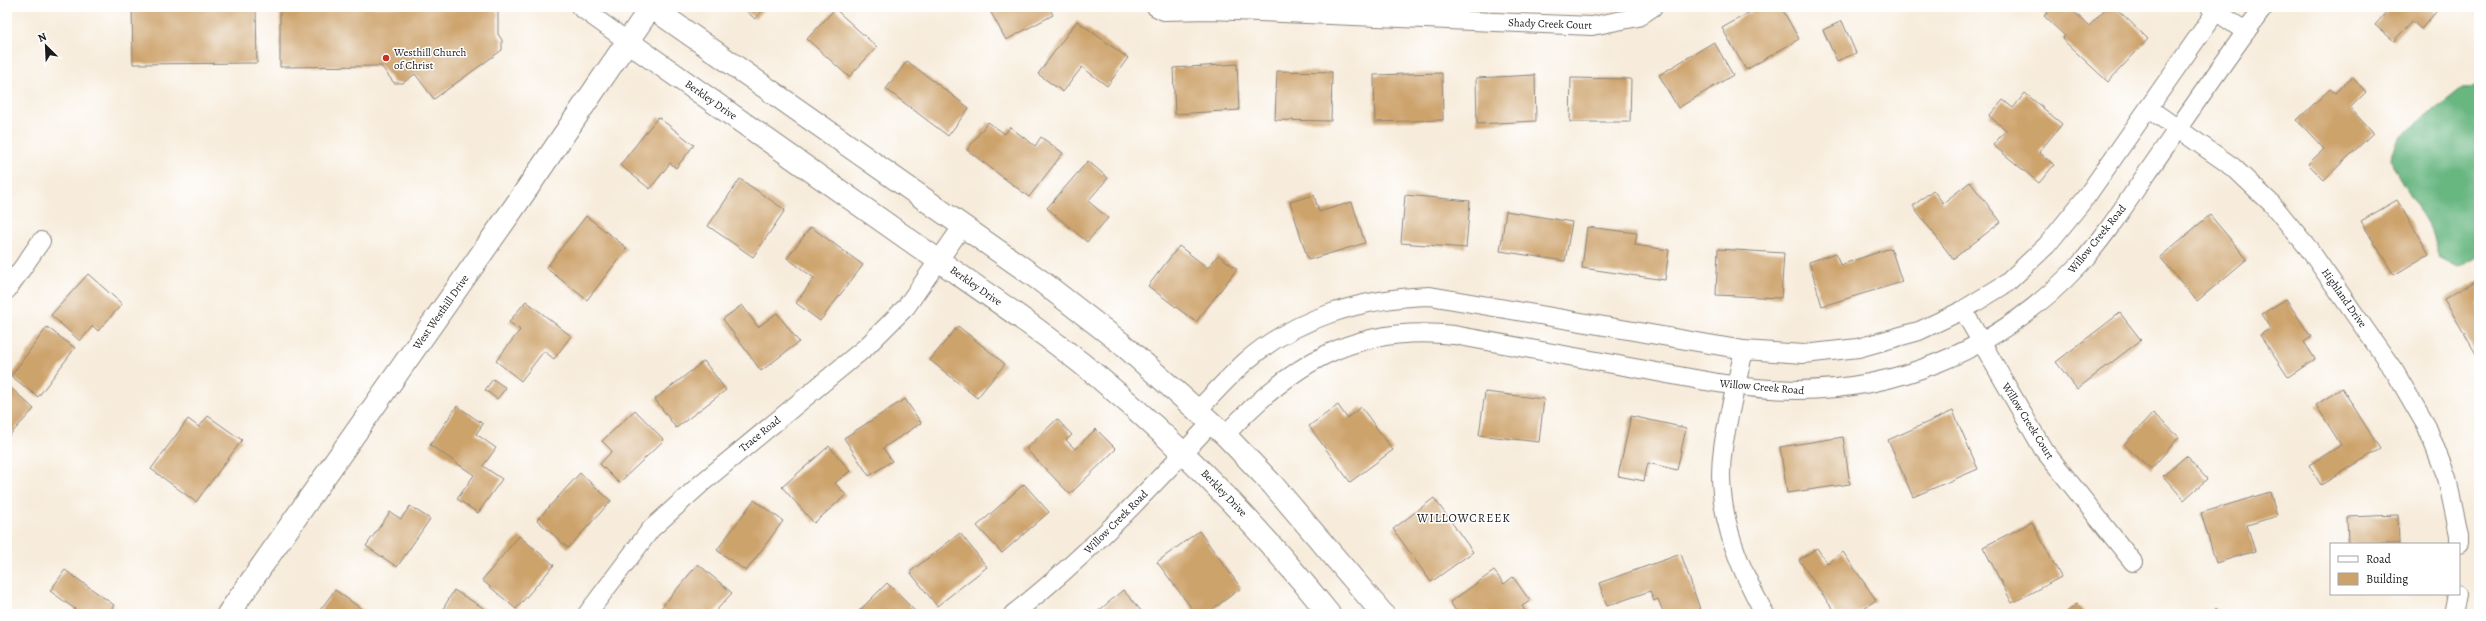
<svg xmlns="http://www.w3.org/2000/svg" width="2486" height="621" font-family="Alegreya,serif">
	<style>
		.forest { fill: #67b680; stroke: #42694e }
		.building { fill: #cda36c }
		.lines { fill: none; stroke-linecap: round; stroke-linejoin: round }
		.minor-casing { stroke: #8a847c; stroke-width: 20 }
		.tertiary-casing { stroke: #8a847c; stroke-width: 24 }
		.minor { stroke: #fff; stroke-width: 18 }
		.tertiary { stroke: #fff; stroke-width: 22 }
		.poi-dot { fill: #c8321e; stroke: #fff; stroke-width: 1.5 }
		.labels { text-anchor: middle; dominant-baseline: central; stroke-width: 3; stroke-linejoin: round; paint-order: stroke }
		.street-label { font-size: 11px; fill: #1c1c1c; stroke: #fff }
		.poi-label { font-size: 11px; fill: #1c1c1c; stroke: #fff; text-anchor: start }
		.neighbourhood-label { font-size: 12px; letter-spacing: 1px; fill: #1c1c1c; stroke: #fff }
	</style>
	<rect width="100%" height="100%" fill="#fff"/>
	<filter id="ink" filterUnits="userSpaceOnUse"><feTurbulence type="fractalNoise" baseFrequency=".025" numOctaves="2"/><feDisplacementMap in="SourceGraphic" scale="8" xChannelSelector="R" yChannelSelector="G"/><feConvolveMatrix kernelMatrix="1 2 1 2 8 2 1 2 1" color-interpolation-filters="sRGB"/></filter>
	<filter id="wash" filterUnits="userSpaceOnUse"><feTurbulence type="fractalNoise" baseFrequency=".012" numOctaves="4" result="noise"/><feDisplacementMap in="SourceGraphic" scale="16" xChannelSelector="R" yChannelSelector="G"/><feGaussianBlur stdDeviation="0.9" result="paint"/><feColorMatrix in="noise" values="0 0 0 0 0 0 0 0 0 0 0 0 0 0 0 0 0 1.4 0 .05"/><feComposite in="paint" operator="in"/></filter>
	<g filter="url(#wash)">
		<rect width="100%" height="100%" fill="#f7ecdb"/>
		<path class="forest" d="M2479,87V255L2458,267L2439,257L2430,228L2393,167L2391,157L2399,138L2462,88Z"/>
		<g id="blocks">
			<path class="building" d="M132,7H256L257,63L133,64Z
				M280,7H493L498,13V34L502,40V50L434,99L415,74L403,83H394L381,66L280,67Z
				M742,7H766L755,19Z
				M988,7H1049L1053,15L1006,40Z
				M1759,7H1781L1799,39L1746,70L1722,28Z
				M2053,7H2069L2089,26L2107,7H2115L2148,39L2108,82L2062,39L2065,36L2044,16Z
				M2387,7H2430L2436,12L2421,29L2412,21L2394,41L2375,25L2389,9Z
				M835,9L877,47L849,77L807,39Z
				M1077,21L1128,58L1107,86L1082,67L1063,92L1038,74Z
				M1842,21L1856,53L1837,61L1823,30Z
				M1714,42L1733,75L1678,108L1659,75Z
				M907,61L969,108L948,136L886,89Z
				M1237,64L1239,110L1175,114L1173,68Z
				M1277,71L1332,72L1331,121L1275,120Z
				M1442,73L1443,120L1375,122L1374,75Z
				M1535,75L1536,121L1477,124L1476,78Z
				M2352,77L2366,92L2350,108L2373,133L2324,180L2308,164L2324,149L2297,120L2330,89L2335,93Z
				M1571,78L1631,79L1630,122H1570Z
				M2025,93L2062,124L2039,152L2054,165L2039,183L1993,145L2006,130L1989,116L2003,100L2013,108Z
				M658,117L694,145L676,168L670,163L650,189L620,165Z
				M988,122L1005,134L1010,127L1035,146L1041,137L1063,153L1029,197L967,150Z
				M1088,161L1108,178L1088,201L1108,218L1087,242L1047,208Z
				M740,179L785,210L753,257L708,226Z
				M1970,182L2001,222L1953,259L1913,206L1933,190L1943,203Z
				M1314,195L1319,212L1352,202L1365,243L1308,260L1290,202Z
				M1405,195L1470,201L1466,248L1401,243Z
				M2397,200L2429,254L2394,275L2361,221Z
				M1506,211L1572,222L1565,261L1500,251Z
				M2210,215L2247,259L2197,301L2160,257Z
				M586,216L627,248L587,300L546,268Z
				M811,227L863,265L820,321L796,303L814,278L787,258Z
				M1587,227L1637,233L1635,245L1669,250L1665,280L1582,268Z
				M1179,246L1208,268L1218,255L1237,269L1196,322L1148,286Z
				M1891,248L1902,282L1822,306L1809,262L1836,253L1840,265Z
				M1718,249L1784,253L1781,298L1716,295Z
				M88,274L122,304L98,331L93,326L80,341L51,315Z
				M2479,279V359L2444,299Z
				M2286,299L2311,337L2304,342L2315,359L2288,377L2260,335L2271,328L2262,314Z
				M526,301L571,336L554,359L544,351L521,381L496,361L520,330L509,322Z
				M742,305L758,327L777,313L799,342L761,371L723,319Z
				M2120,313L2141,340L2077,389L2056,362Z
				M958,326L1005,364L977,398L930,360Z
				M47,327L75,348L38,397L11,376Z
				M704,361L726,390L676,428L655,399Z
				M493,379L506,388L497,399L485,390Z
				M9,386L34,409L7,438V389Z
				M2342,388L2380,449L2321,485L2309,465L2341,445L2316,405Z
				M1485,392L1544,399L1539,442L1479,435Z
				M905,399L921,423L883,448L892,461L869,476L844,438Z
				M1338,405L1347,418L1361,407L1393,450L1350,482L1309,426Z
				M457,406L483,424L476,434L496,448L483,466L502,479L478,513L457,499L474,475L430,445Z
				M635,410L664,440L619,483L600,464L612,451L602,441Z
				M1953,411L1978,469L1913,497L1888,440Z
				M2153,413L2179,437L2151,469L2124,445Z
				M208,416L242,440L196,502L151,469L188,419L199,427Z
				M1631,416L1686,428L1677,470L1648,463L1644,481L1618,476Z
				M1057,419L1072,435L1066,440L1075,449L1096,429L1116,449L1070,494L1026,449Z
				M1843,437L1850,484L1787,493L1780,447Z
				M829,446L850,471L835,483L846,495L814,523L782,487Z
				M2186,456L2207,479L2184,500L2163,476Z
				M580,473L611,501L568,548L537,520Z
				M1024,484L1049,512L1002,553L977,526Z
				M2270,492L2277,516L2247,525L2255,551L2216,563L2201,513Z
				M1434,498L1473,552L1431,582L1393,529Z
				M754,500L783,521L746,571L717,550Z
				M410,506L430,519L397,567L366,546L390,512L401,519Z
				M2398,515L2399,544H2348L2347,517Z
				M2032,522L2061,577L2012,603L1983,547Z
				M1199,531L1241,588L1206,614H1196L1157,562Z
				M960,533L987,567L937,606L910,572Z
				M519,536L554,565L516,609L482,580Z
				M1817,548L1827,563L1843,552L1876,600L1855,614H1836L1799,560Z
				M1681,554L1701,612L1664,614L1658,599L1654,601L1650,591L1607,606L1599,583Z
				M698,564L732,593L713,614H668L661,608Z
				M65,570L114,605L108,614H72L75,609L50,591Z
				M1494,571L1504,584L1513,577L1530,601L1522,606L1527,614H1458L1450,602Z
				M887,583L918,614H856Z
				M335,590L369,614H317Z
				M454,590L485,609L482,614H440Z
				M1123,590L1144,614H1095Z
				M2077,604L2086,614H2064Z
				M2216,609L2221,614H2211Z"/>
		</g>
	</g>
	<g filter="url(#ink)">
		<use href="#blocks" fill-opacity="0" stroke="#8a847c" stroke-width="1"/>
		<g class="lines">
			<defs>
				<path id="minor" d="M580,7L627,41
					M1156,7L1164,11L1210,10L1592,26L1638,17L1653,7
					M2210,7L2246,32
					M2148,108L2233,167L2272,204L2309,249L2395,372L2427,427L2447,478L2459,535V544
					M7,290L41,241
					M1963,310L2043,449L2133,562
					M1744,350C1737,382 1728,415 1723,448C1714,507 1737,564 1765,614
					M1198,410C1213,394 1229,377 1245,362C1296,317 1364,298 1430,296L1744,350L1804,354L1858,348L1919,331L1963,310L2007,283L2047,245L2086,197L2219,7
					M1225,435C1291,364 1354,324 1454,335C1513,346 1571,356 1629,367C1676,375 1723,386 1771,389C1889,397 1999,351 2080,264C2106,236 2126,203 2147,173C2186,117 2224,61 2264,7
					M587,614L651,529L703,482L866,347L906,307L962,227
					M1013,614C1086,557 1149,490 1212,422
					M2453,614L2457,594"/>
				<path id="tertiary" d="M651,7L1041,281L1121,343L1225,435L1273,485L1383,614
					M627,41C723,108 819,176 915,244C976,287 1039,328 1097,376C1183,447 1259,527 1329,614
					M228,614L520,199L651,7"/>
			</defs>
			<use href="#minor" class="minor-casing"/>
			<use href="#tertiary" class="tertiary-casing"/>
			<use href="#minor" class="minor"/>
			<use href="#tertiary" class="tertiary"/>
		</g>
	</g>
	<circle class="poi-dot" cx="386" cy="58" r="4"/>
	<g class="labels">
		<g class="street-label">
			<text transform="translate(1550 24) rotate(2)">Shady Creek Court</text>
			<text transform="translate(711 100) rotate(35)">Berkley Drive</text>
			<text transform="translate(2097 239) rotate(-51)">Willow Creek Road</text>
			<text transform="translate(976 286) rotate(35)">Berkley Drive</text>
			<text transform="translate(2344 298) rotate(55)">Highland Drive</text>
			<text transform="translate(441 312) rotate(-55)">West Westhill Drive</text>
			<text transform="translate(1762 387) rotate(5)">Willow Creek Road</text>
			<text transform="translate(2028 421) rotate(58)">Willow Creek Court</text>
			<text transform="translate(760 434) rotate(-39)">Trace Road</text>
			<text transform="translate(1224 493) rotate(46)">Berkley Drive</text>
			<text transform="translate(1116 522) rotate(-45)">Willow Creek Road</text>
		</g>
		<g class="poi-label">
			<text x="394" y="52">Westhill Church<tspan x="394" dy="13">of Christ</tspan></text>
		</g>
		<g class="neighbourhood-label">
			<text x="1464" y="518">WILLOWCREEK</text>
		</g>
	</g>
	<rect width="2486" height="621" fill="none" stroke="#fff" stroke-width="24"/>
	<rect x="2330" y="543" width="130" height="52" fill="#ffffff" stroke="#a4a4a4"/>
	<rect x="2338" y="556" width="20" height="6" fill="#ffffff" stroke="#a4a4a4"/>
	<text x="2366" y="563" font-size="12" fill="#1c1c1c">Road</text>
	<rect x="2338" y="573" width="20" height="12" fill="#cda36c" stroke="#a4a4a4"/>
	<text x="2366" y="583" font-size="12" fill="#1c1c1c">Building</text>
	<g transform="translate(46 46) rotate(336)" stroke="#ffffff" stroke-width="3" paint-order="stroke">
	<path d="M0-3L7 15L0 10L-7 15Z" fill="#1c1c1c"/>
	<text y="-6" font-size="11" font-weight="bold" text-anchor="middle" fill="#1c1c1c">N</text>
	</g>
</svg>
